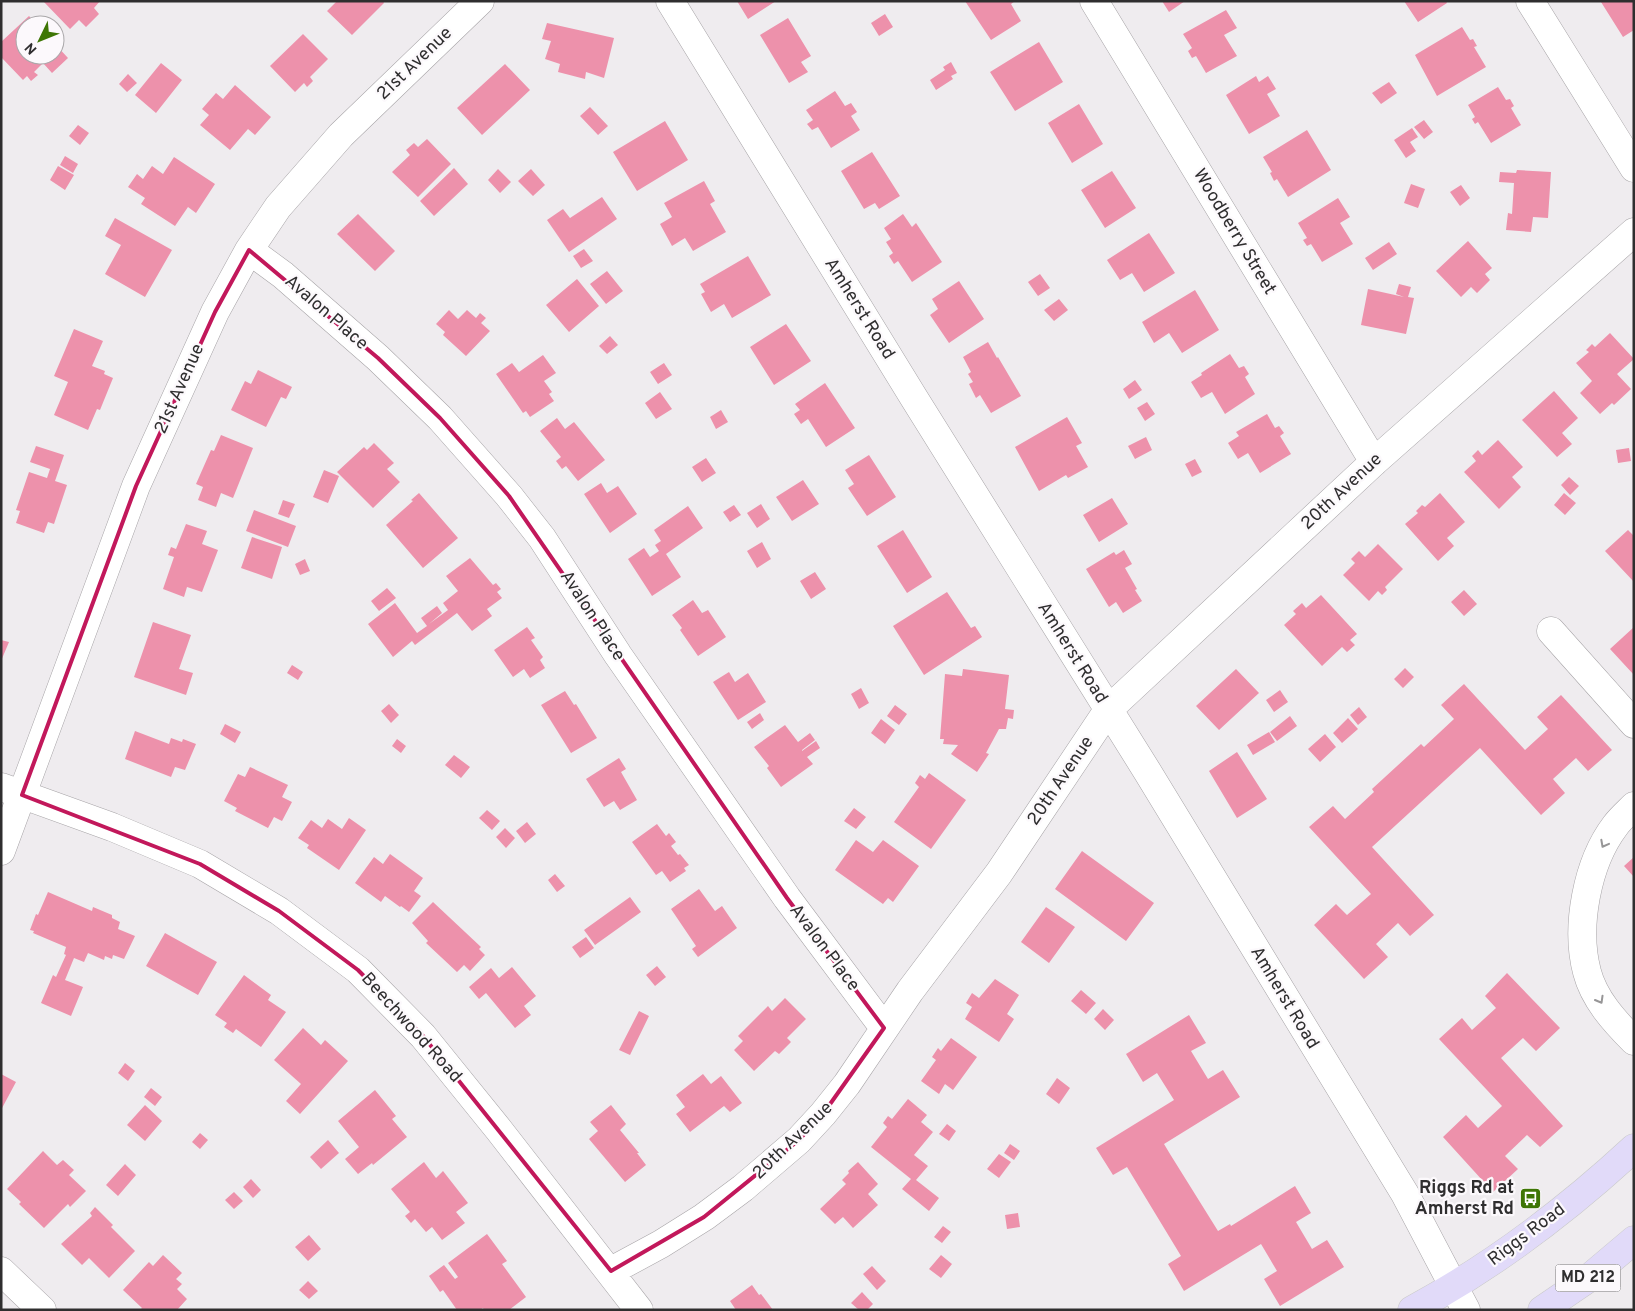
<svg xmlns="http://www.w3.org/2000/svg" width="1635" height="1311" font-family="Overpass,sans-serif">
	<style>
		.building { fill: #ed91ab }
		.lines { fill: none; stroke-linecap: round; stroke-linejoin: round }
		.minor-casing { stroke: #a7a4a7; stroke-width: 29 }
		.major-casing { stroke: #c9c9c9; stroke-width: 29 }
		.minor { stroke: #fff; stroke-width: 28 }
		.major { stroke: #e1daf9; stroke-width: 28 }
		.oneway { stroke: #979697 }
		.marked { fill: none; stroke: #c2185b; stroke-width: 4; stroke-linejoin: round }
		.labels { text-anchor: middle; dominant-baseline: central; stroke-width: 4.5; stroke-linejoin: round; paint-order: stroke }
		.shield { fill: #fcf9fc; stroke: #6c6b6c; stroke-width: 1 }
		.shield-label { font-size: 16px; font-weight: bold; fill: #2f2e2f }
		.street-label { font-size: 18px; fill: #2f2e2f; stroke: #fcf9fc }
		.poi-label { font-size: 18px; font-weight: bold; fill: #2f2e2f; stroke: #fcf9fc; text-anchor: end }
	</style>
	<rect width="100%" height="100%" fill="#efecef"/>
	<path class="building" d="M43,1H100L94,8L99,14L86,27L79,20L70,29Z
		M337,1H383L384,3L352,35L327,11Z
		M737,1H776L748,19Z
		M965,1H1015L1011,4L1021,21L991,40Z
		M1162,1H1185L1169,12Z
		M1404,1H1446L1447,3L1418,22Z
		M1602,1H1634V30L1623,37L1601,2Z
		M1226,10L1237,28L1224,35L1237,56L1206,73L1196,56L1192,58L1188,51L1192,48L1183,34Z
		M885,14L893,27L879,36L871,23Z
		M29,16L37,25H25V55H55V44L68,58L52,73L43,63L34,72L38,75L31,81L27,76L23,80L1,57V42Z
		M788,18L811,56L801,62L808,72L789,83L760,35Z
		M547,23L614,38L604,78L586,72L585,79L558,72L560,64L545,59L551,41L542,39Z
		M1462,27L1470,40L1473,39L1477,46L1474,47L1486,67L1437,96L1415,55Z
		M303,34L328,59L310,77L313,81L307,87L304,83L295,92L270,66Z
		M1039,42L1063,82L1015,111L990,72Z
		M951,62L957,73L951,76L953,79L936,90L930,80L945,70L943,67Z
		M161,63L182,80L156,113L135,95Z
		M505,64L530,90L482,135L457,108Z
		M128,74L137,83L127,92L119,84Z
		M1256,76L1259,82L1268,76L1276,89L1267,94L1280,116L1249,134L1226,95Z
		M1389,82L1397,93L1381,104L1372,93Z
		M235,85L271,117L255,135L248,129L230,150L200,125L209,115L202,109L216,93L223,99Z
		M1498,87L1506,100L1510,99L1514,106L1511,108L1521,125L1491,143L1478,122L1475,124L1472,119L1475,117L1468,105Z
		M835,91L845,106L851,103L857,112L851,116L860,130L831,148L818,127L812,130L807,124L813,120L806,110Z
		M1079,104L1103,144L1072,163L1048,123Z
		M590,107L608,126L598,135L580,116Z
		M1424,120L1433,132L1424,139L1414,127Z
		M665,121L688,160L637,191L613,152Z
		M78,125L89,133L80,145L69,136Z
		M1412,128L1418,137L1410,142L1416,151L1406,158L1394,140Z
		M1307,130L1331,170L1288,197L1277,179L1274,181L1270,173L1272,172L1263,157Z
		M427,139L451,164L418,197L392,172L410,155L406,150L414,143L418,147Z
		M872,152L900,196L879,209L875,203L864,209L841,171Z
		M65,156L78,164L73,173L60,165Z
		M174,157L215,184L196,213L188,207L175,226L141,204L145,198L128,187L137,174L143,179L152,166L163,174Z
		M58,166L74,175L65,190L50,180Z
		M454,168L468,184L434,216L420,201Z
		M498,169L511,182L500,193L488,180Z
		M531,169L545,185L533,196L518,181Z
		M1517,170L1551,172L1548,218L1533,217L1531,232L1506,230L1508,213L1512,214L1514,183L1499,182L1500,172L1516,173Z
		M1112,171L1136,208L1105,228L1081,190Z
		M704,181L715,201L710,204L726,232L693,251L685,238L672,246L660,224L672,217L664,203Z
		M1411,184L1425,189L1418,208L1404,203Z
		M1461,185L1470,198L1460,206L1450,192Z
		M602,197L617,219L569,252L547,220L563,209L570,218Z
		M1338,198L1350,217L1340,223L1353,244L1322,262L1311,244L1307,246L1303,240L1307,238L1298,223Z
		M358,214L395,251L375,271L337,234Z
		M903,214L912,227L916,223L942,262L912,282L898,261L894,264L889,256L893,253L886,242L891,239L884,228Z
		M115,218L172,250L145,297L105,274L121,245L105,236Z
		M1149,233L1175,273L1144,292L1132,273L1120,280L1107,260Z
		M1468,241L1492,268L1485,274L1490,280L1477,293L1471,287L1461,297L1436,271Z
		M1389,242L1397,254L1373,270L1365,258Z
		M584,249L593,261L581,268L573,256Z
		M748,256L771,295L732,318L724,304L711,312L701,294L705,292L700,284Z
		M607,271L623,291L606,304L590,284Z
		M1040,274L1050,288L1038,296L1028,282Z
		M577,279L599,306L569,332L546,305Z
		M959,281L984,319L949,343L930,315L938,309L932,299Z
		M1399,284L1411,287L1408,297L1414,298L1406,334L1361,325L1368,289L1404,297L1396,294Z
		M1195,290L1219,330L1182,353L1169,333L1154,343L1142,322Z
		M1059,299L1068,310L1054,321L1044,310Z
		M449,310L458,319L467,310L476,318L480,313L486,318L481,323L490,331L466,356L443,335L445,332L436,324Z
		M786,324L811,361L774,385L750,347Z
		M74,329L103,341L92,366L105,371L104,374L113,378L100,410L97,409L88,430L54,415L68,382L54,376Z
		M1610,333L1634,359L1617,374L1631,389L1614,405L1612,403L1600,414L1580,393L1592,381L1576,363L1589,352L1586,350L1592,344L1595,347Z
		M610,336L618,345L607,354L599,346Z
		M988,342L997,358L998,357L1021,396L991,413L980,395L976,398L969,384L973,382L968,374L971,372L963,357Z
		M1230,354L1239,368L1244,366L1249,374L1245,377L1255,394L1225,414L1212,392L1201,398L1191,382L1202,375L1201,373Z
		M543,355L556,373L544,381L552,392L549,394L554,401L530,417L526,411L523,413L496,374L512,363L519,372Z
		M664,363L672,375L658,384L650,372Z
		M258,370L292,387L286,399L281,397L266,427L231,410L245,381L251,384Z
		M1135,380L1142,390L1129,399L1123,389Z
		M825,383L855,428L826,447L808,419L801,424L794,414L800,410L795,404Z
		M1554,391L1578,418L1562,433L1572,444L1557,457L1522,420Z
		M660,392L672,409L656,419L645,403Z
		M1147,402L1155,414L1145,421L1137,408Z
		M721,410L728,422L716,429L710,417Z
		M1267,414L1275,428L1279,426L1284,433L1280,436L1291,454L1260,473L1248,453L1238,459L1228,443L1239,436L1236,432Z
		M1067,417L1082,443L1076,446L1088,467L1068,478L1066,475L1039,491L1015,447Z
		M557,418L565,429L574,422L605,460L578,481L566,466L562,469L556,461L561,457L540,431Z
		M221,435L253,448L233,498L221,493L216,507L198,500L203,487L196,484L211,450L214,451Z
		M1146,437L1152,450L1135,459L1128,446Z
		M1498,440L1523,467L1512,477L1521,487L1499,509L1464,472L1476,461L1472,456L1478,450L1482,455Z
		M374,443L394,463L387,469L400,482L373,508L337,472L364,447L367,450Z
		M36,446L64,455L55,481L67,485L54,524L48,522L44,533L16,523L20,511L16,510L29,472L47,478L50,469L30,462Z
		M1629,448L1631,461L1618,463L1616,450Z
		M869,455L896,497L867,516L848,488L854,484L845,470Z
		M706,458L716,473L702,482L692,467Z
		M1195,459L1202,472L1192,477L1185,464Z
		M324,470L339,476L328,503L313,497Z
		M1569,477L1579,486L1570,495L1561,485Z
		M803,480L819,504L792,521L776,497Z
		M601,483L607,493L618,486L637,514L610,533L584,494Z
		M419,493L458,538L423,568L386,525L413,501L411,500Z
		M1440,493L1465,522L1447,538L1454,546L1438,561L1405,524L1418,513L1416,511L1422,505L1425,507Z
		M1564,493L1576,503L1565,515L1554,505Z
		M1112,498L1128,524L1099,542L1083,515Z
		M283,500L295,504L289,518L278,514Z
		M761,504L770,519L757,528L747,513Z
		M734,505L741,515L730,522L723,512Z
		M688,506L703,528L666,554L681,577L652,596L628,559L644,548L650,557L659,551L655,545L661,541L654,530Z
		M254,510L296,526L288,547L246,531Z
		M186,524L207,531L202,544L218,550L202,592L187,587L184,597L163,589L174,557L168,555L171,547L176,549Z
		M903,530L932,577L907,593L877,546Z
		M1628,530L1634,536V582L1605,551Z
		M252,537L282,547L272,579L241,568Z
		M762,542L771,559L757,568L747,551Z
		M1378,544L1403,569L1385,587L1387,590L1382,595L1378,591L1369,601L1343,575L1355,563L1351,559L1359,551L1365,557Z
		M1124,550L1132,564L1125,568L1137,589L1135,590L1142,601L1123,613L1116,602L1109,607L1086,569L1114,552L1116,555Z
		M470,558L493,585L496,583L501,589L497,592L502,598L487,609L492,616L472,631L457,613L415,645L412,641L393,657L368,624L395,603L417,633L427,626L421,618L437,606L442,613L429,624L448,610L443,603L458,591L446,576Z
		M305,559L310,571L300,575L295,564Z
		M815,572L826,589L811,599L800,581Z
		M387,588L396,598L379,611L371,601Z
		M1464,590L1477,604L1464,616L1451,602Z
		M947,592L971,628L975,626L982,637L924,675L893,626Z
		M1321,595L1357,634L1350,640L1355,645L1347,652L1342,647L1322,666L1284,625L1296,614L1293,611L1302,603L1306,608Z
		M693,600L702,613L708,610L726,637L698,656L680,630L682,628L672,615Z
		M153,622L191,635L179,669L193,673L186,695L134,677Z
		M527,627L535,638L531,640L543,657L540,660L545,668L530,678L524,669L513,677L494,650Z
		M1634,627V675L1610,649Z
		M1,640L9,642L1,661Z
		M292,665L303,672L298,680L287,673Z
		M1405,668L1414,677L1403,688L1394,679Z
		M963,669L1009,675L1005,709L1014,710L1013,719L1008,718L1006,729H999L986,753L989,754L977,772L951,754L958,745L943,744L944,739H940L945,674L962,676Z
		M1236,669L1259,693L1219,730L1196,706Z
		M729,672L735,682L748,673L766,702L738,720L713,682Z
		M1464,684L1525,750L1548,729L1537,717L1561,695L1612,750L1588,771L1576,758L1553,779L1565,793L1541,815L1480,748L1372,847L1434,915L1410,936L1398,923L1376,944L1388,957L1364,979L1314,925L1336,904L1347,915L1371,894L1309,827L1333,806L1345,819L1374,792L1372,789L1421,744L1424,747L1454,719L1441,705Z
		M861,688L869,703L859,709L851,694Z
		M1280,690L1288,702L1274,712L1266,700Z
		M565,691L574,705L576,704L597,738L571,753L541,705Z
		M389,704L399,715L391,723L381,711Z
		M895,705L907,714L899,725L887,716Z
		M1359,707L1367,717L1358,725L1350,715Z
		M760,713L764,720L752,729L747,722Z
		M1290,716L1297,726L1277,741L1270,732Z
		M1348,718L1358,729L1342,743L1333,733Z
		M881,719L895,730L885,744L871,733Z
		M225,724L241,732L235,743L220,734Z
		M785,725L798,742L810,733L815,740L802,750V751L816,741L820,748L807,757L813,764L781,787L767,768L769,766L754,747Z
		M135,731L169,744L171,738L182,742L183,739L196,744L185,770L175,767L171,777L125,759Z
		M1269,732L1275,742L1253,755L1247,745Z
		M1325,734L1336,747L1320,762L1308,749Z
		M397,739L406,746L401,753L392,746Z
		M1237,752L1267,799L1237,818L1209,771Z
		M454,755L470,767L461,778L445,765Z
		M619,758L626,769L621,772L637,800L620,810L614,801L604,807L586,779Z
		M250,767L288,785L282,797L292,802L282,821L274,817L268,828L235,811L237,808L224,801L238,774L245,777Z
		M929,773L966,800L931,849L894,822L919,787L915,783L920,775L925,779Z
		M854,808L866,817L856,829L844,821Z
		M487,810L500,821L492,830L479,818Z
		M349,818L366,830L339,870L307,848L309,845L298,838L311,820L322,828L328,819L342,829Z
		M527,822L536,834L525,843L516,831Z
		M657,824L666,836L669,833L676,842L671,846L678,855L680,854L689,865L684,868L686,871L670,882L662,871L656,875L632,842Z
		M505,828L515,838L506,848L496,837Z
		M856,840L873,852L883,840L919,866L893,902L888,898L883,904L835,870Z
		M1082,851L1154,903L1126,941L1055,889Z
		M390,854L423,878L414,891L421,896L409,912L401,906L400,907L385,896L381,902L355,883L374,857L383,864Z
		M1634,857V877L1624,866Z
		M555,874L565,886L557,892L548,880Z
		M699,889L715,911L722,906L737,928L698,957L692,949L696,946L671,909Z
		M48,892L92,911L93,907L112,915V918L120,922L118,929L135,936L124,959L113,955L112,959L105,956L104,960L88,953L84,962L74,958L65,980L83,987L71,1016L41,1003L53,975L56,977L66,955L64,954L66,947L33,933L34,931L30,930L36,914L38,915Z
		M630,897L641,912L595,945L584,930Z
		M433,902L481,947L479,949L485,955L470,971L464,965L457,972L426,943L428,941L412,923Z
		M1046,907L1075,927L1049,963L1021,942Z
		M165,933L217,962L198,995L146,966Z
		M586,937L594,948L580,958L572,947Z
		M657,966L666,977L655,986L646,975Z
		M512,967L536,996L524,1006L531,1015L515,1028L486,993L479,999L469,987L491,968L499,978Z
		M1507,973L1560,1028L1536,1051L1523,1038L1501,1058L1563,1126L1540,1147L1527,1135L1505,1156L1518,1169L1493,1192L1443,1137L1466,1115L1478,1128L1502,1106L1439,1039L1462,1018L1472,1030L1496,1008L1485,996Z
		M244,975L271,995L268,1000L286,1012L261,1047L236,1029L233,1033L224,1027L227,1023L215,1015Z
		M995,979L1019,995L1007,1014L1014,1019L999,1042L965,1019L972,1007L966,1003L972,993L979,998Z
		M1081,990L1096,1003L1086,1014L1071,1001Z
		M785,998L806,1019L787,1038L791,1042L779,1054L775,1051L754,1071L734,1050L743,1041L738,1036L768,1006L772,1011Z
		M1103,1009L1114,1020L1105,1030L1094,1019Z
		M639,1011L649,1016L630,1055L619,1050Z
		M1189,1015L1206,1043L1191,1051L1208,1079L1223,1070L1240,1097L1164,1144L1170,1154L1218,1231L1230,1224L1231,1226L1295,1186L1311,1213L1296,1222L1312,1249L1327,1240L1344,1267L1280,1306L1264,1279L1277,1271L1261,1244L1184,1291L1168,1264L1181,1256L1127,1167L1113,1175L1096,1148L1174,1100L1157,1073L1143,1082L1126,1054Z
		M303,1028L321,1045L325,1040L348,1061L300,1114L286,1101L301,1084L274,1060Z
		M951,1038L977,1057L953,1090L945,1084L939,1094L921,1081L936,1060L932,1057L938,1048L941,1051Z
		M125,1063L135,1071L128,1081L118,1073Z
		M1,1074L16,1082L1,1110Z
		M703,1074L711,1084L721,1076L742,1103L730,1112L724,1106L690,1132L676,1114L685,1107L676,1095Z
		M1057,1078L1070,1088L1059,1104L1046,1094Z
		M151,1088L162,1097L155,1106L144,1097Z
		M375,1090L396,1116L392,1119L407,1137L373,1165L372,1163L358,1174L345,1159L359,1147L338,1121Z
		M908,1099L927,1115L921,1122L933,1132L914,1155L928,1166L916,1180L939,1198L929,1211L902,1189L911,1179L871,1147L887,1127L883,1123L888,1116L892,1119Z
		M145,1105L162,1121L145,1141L127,1125Z
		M611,1105L626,1124L620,1130L639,1153H637L646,1165L625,1182L589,1139L598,1131L590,1122Z
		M947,1124L956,1131L949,1141L939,1134Z
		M200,1133L208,1140L200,1149L192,1142Z
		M328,1140L339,1153L321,1169L310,1157Z
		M1010,1144L1020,1151L1014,1160L1004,1153Z
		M43,1151L57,1165L63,1160L74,1170L69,1175L86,1191L70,1207L68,1204L44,1228L19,1204L21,1202L7,1189Z
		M999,1154L1011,1162L999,1178L987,1169Z
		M424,1162L436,1178L443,1171L468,1203L456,1212L465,1223L442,1240L432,1227L426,1232L415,1219L411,1223L405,1216L410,1212L391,1189Z
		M858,1162L878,1184L868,1194L878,1205L853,1228L843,1217L835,1224L820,1209L846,1184L842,1180L849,1173L848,1171Z
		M125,1164L136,1175L118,1196L106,1185Z
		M251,1179L261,1190L253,1198L243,1187Z
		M234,1192L243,1201L234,1209L225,1200Z
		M95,1207L113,1225L111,1227L135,1251L109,1278L89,1258L82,1265L61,1244L92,1216L90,1213Z
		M1018,1213L1020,1227L1007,1229L1005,1215Z
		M943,1226L951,1232L942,1243L934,1237Z
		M487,1234L507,1261L502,1264L526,1297L509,1310H484L483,1308L480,1310H457L443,1290L440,1292L429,1276L444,1265L455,1279L458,1277L448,1263Z
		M309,1235L321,1249L308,1261L295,1247Z
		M163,1255L182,1273L176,1279L182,1284L177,1289L187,1299L177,1310H140L142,1308L123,1290L149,1262L153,1266Z
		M941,1255L952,1264L941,1278L929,1269Z
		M872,1266L886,1281L877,1290L863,1274Z
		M308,1281L318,1291L309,1299L299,1290Z
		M752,1285L759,1295L761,1294L773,1310H736L730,1301Z
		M862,1292L873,1304L867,1310H859L851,1303Z"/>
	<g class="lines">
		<defs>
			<path id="minor" d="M670,1L914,398L1147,771L1405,1194L1466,1310
				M1094,1L1374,462
				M1530,1L1634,168
				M249,250L283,275L378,358L440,418L509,496L542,538L618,655L787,898L884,1028
				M1551,631L1634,724
				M1,787L112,827L200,864L279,911L358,970L423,1036L499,1130L639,1310
				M1634,806C1628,812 1620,819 1615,826C1587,863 1575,927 1587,972C1594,999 1614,1021 1634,1041
				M1,851L136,486L215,312L249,250L278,207L341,135L480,1
				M1,1271L42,1310
				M611,1271L661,1244L704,1217L743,1188L799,1140L823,1114L847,1084L910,991L999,873L1108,710L1374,462L1634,232"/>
			<path id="major" d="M1412,1310C1493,1266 1566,1211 1634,1148
				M1542,1310L1589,1278L1634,1240"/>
		</defs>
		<use href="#minor" class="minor-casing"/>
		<use href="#major" class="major-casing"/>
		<use href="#minor" class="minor"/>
		<use href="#major" class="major"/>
	</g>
	<defs><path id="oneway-chevron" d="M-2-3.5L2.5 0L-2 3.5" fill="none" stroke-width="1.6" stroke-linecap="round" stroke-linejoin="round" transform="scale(1.25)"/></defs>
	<g class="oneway">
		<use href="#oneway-chevron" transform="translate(1604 844) rotate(118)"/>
		<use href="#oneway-chevron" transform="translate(1600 1000) rotate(60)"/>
	</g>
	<path class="marked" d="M249,250L378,358L440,418L509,496L787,898L884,1028L823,1114L799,1140L704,1217L611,1271L423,1036L358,970L279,911L200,864L22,795L136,486L215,312Z"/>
	<defs>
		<symbol id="bus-square" viewBox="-11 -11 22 22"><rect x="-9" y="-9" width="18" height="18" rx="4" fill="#3e7605" stroke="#fcf9fc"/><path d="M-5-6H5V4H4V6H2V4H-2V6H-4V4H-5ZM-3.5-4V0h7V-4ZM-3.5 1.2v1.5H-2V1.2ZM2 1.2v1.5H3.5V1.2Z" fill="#fff"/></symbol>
	</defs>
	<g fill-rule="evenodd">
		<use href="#bus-square" x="1518" y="1186" width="25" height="25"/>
	</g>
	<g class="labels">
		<rect class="shield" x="1555.5" y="1264.5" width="65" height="27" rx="4"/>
		<g class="shield-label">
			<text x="1588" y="1278">MD 212</text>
		</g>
		<g class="street-label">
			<text transform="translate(415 64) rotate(-44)">21st Avenue</text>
			<text transform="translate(1234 232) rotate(59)">Woodberry Street</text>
			<text transform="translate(859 309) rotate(58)">Amherst Road</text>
			<text transform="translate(326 313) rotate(41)">Avalon Place</text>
			<text transform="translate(180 389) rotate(-66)">21st Avenue</text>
			<text transform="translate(1342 492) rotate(-43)">20th Avenue</text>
			<text transform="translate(592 616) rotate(57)">Avalon Place</text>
			<text transform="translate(1072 653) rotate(58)">Amherst Road</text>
			<text transform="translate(1061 781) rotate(-56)">20th Avenue</text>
			<text transform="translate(824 948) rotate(53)">Avalon Place</text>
			<text transform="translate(1284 998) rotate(59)">Amherst Road</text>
			<text transform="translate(411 1028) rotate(48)">Beechwood Road</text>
			<text transform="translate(793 1141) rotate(-44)">20th Avenue</text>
			<text transform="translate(1527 1235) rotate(-37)">Riggs Road</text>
		</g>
		<g class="poi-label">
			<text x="1514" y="1188">Riggs Rd at<tspan x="1514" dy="21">Amherst Rd</tspan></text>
		</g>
	</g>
	<rect width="1635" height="1311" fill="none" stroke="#2f2e2f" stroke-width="5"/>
	<g transform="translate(40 40) rotate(227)"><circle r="24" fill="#fcf9fc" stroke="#aaa8aa"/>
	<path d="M0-4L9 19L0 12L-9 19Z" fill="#3e7605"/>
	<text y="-8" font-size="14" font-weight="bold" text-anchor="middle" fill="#2f2e2f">N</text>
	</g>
</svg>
